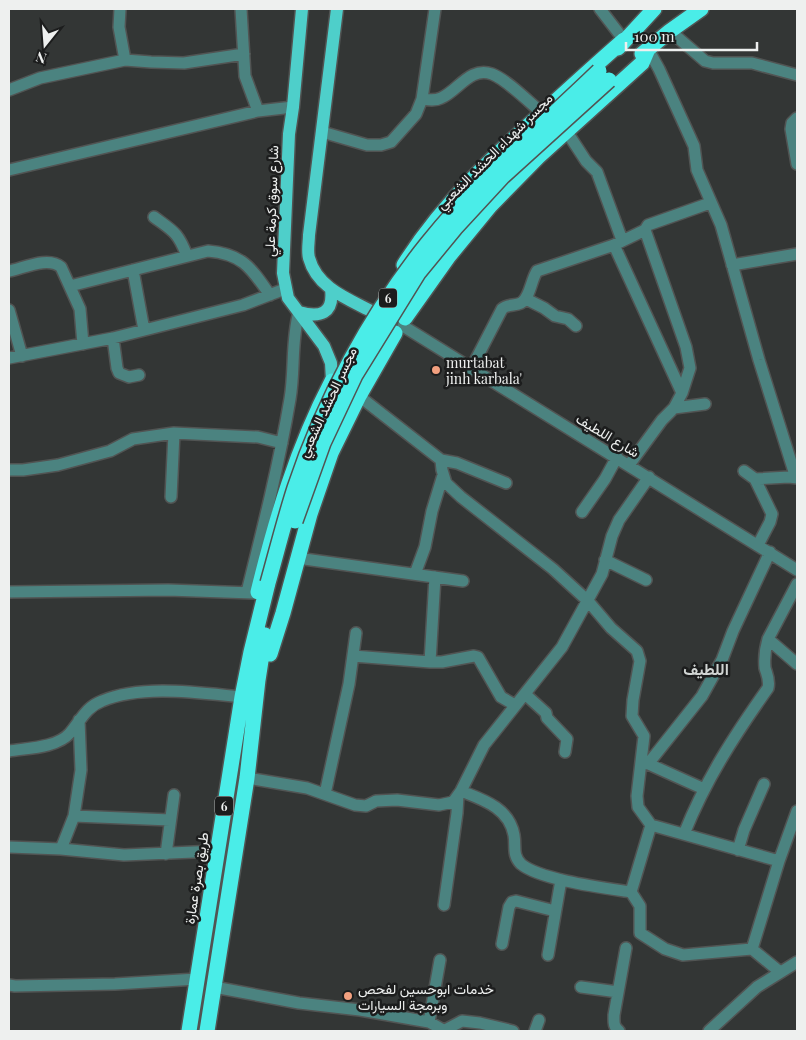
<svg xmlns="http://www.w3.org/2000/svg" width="806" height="1040" font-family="'Playfair Display',Vazirmatn,serif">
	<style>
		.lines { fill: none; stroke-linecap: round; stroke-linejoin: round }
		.minor-casing { stroke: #515453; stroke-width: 14 }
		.major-casing { stroke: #515453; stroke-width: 15 }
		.highway-casing { stroke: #515453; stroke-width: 18 }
		.minor { stroke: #4b8380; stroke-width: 11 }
		.major { stroke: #4ecfca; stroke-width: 12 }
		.highway { stroke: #4aede8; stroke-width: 15 }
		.highway-bridge-casing { stroke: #515453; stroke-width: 18; stroke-linecap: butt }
		.highway-bridge { stroke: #4aede8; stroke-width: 15 }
		.poi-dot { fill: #f2a07f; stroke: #1c1d1d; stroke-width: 2 }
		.labels { text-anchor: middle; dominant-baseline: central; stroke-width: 5; stroke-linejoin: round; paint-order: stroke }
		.shield { fill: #1c1d1d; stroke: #afb1b0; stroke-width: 1 }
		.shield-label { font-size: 12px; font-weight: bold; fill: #eef0ef }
		.street-label { font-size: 14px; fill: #eef0ef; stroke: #1c1d1d }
		.poi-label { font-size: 14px; fill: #eef0ef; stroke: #1c1d1d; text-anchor: start }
		.quarter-label { font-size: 16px; font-weight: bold; fill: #d1d5d3; stroke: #1c1d1d }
	</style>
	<rect width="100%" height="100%" fill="#333635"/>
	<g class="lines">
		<defs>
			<path id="minor" d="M120,9L119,27L125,60
				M241,9L245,76L258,111
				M600,9L624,40
				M670,31L705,61L713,63H752L797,75
				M648,49L659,69L694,146L697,170L721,225L759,360L796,478
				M9,90L40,78L125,60L151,62L184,63L244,54
				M422,99C429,100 435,101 441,98C458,91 470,66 492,74C506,79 530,103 542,113
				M797,118L792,123L791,129L797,164
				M322,132L367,145H381L391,142L416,114L422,99L435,9
				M567,132L586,161L597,172L622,240
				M9,170L258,111L293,107
				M154,217C173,231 178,232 187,256
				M614,245L682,393
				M732,265L797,254
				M133,270L144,330
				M9,271C24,268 48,256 61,267L80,309L83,344
				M70,286L208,251C243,254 251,268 270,295
				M526,299L544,308L555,316L568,319L576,326
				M9,310L22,356
				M403,326L797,570
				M113,338L117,368L119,373L129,377L139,375
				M9,358L113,338L243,305L285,289
				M471,369L502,309C507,304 515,306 521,303C530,298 531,280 537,271L614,245L645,230L648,225L710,203
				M359,396L441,460L442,470L446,483L461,497L553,569L588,601L611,628L637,651L640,661L633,700L632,716L644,736L637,796L638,807L651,825L779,861
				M674,408L705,404
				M441,460L457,463L506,483
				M629,465L662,420L674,408L682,393L690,368L686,347L645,230
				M9,470H23L58,465L110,451L133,439L174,433L258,437L282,443
				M744,471L755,479L772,514L770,522L758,545
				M755,479L789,477L797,478
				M171,497L174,433
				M582,512L605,479L617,457
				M297,558L463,581
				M605,560L646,580
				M415,574L425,547L432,511L443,475
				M9,592L168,590L253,593
				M247,592C263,528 279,464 290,399C295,370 291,340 299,312
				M768,639L797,664
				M353,656L430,662H442L474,656L478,657L501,697L515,705
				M430,662L435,577
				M525,694L546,713L547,718L567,739L565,752
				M9,751C27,748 57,748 70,733C81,720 86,707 102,701C142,684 200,693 242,697
				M642,761L704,789
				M648,764L702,696L722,660L733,631L770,552
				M247,778L307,788L355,805L366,806L376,801L397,800L439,805L453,802L461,791L484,745L562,647L602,574L612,536L619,520L649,477
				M461,791C484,800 509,808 514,835C516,846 512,855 521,864C540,880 605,888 631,892
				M325,794L349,684L356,633
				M74,816L170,820
				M651,825L631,892L640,906V933L665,949L683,955L752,949L780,972
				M684,834C706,779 734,736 768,688C770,680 767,675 765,668C764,658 765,649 768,639L797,584
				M9,847L61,849L124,855L217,851
				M61,849L74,816L81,770L79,720
				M738,850L744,830L764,784
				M166,854L174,795
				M444,905L457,813L458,795
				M502,944L509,907L512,902L516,901L555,911
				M752,949L779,861L797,811
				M548,955L561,880
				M9,985L15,986L115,984L197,979
				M214,987L299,1003L360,1010L429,1022L445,1031
				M581,987L618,992
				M429,1022L440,960
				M445,1030L462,1021L480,1023L513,1031
				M535,1031L539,1020
				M619,1031C613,1026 614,1022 614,1015L626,948
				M709,1031L757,987L797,962"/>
			<path id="major" d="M302,9L293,107L289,134L283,273L288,298L324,346L331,363L332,381
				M337,9L309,235C309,242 307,251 309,258C317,288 348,299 373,312
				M299,312C320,318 334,314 331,289"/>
			<path id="highway" d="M618,48L654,9
				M642,54L670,31L701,9
				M404,265C444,201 500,150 556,101C579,80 601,60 624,40
				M405,318L449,256L490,206L538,157L642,63L648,49
				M258,592C276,519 297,448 332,381
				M270,654L283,613L310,514L331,453L359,396L395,333
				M189,1031L242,697L251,652L268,583
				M207,1031L247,778L258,680L265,635"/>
		</defs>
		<use href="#minor" class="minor-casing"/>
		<use href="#major" class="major-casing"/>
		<use href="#highway" class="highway-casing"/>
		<use href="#minor" class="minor"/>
		<use href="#major" class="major"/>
		<use href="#highway" class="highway"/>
		<defs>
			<path id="highway-bridge" d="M295,521L323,443L355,375L418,273L455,228L503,176L609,80
				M268,583C277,551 285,519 295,488C324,401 370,315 428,243C478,180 541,127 599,71"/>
		</defs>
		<use href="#highway-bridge" class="highway-bridge-casing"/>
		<use href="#highway-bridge" class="highway-bridge"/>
	</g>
	<g class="poi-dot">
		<circle cx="436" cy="370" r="5"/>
		<circle cx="348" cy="996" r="5"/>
	</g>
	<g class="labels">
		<g class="shield">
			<rect x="379" y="288.5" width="18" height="19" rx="4"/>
			<rect x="215" y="796.5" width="18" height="19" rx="4"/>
		</g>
		<g class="shield-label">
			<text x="388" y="298">6</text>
			<text x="224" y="806">6</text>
		</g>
		<g class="street-label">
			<text transform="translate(494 151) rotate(-45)">مجسر شهداء الحشد الشعبي</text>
			<text transform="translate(271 201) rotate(-88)">شارع سوق كرمة علي</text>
			<text transform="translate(327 402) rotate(-65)">مجسر الحشد الشعبي</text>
			<text transform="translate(608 435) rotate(31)">شارع اللطيف</text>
			<text transform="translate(196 878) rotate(-81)">طريق بصرة عمارة</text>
		</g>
		<g class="poi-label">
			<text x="446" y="362">murtabat<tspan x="446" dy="16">jinh karbala'</tspan></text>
			<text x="358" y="988">خدمات ابوحسين لفحص<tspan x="358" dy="16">وبرمجة السيارات</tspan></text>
		</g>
		<g class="quarter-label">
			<text x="706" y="668">اللطيف</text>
		</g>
	</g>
	<rect width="806" height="1040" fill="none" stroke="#eef0ef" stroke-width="20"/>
	<g transform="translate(45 45) rotate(197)" stroke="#1c1d1d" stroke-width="4" paint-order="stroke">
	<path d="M0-4L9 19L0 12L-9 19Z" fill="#eef0ef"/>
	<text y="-8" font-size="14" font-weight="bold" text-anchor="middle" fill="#eef0ef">N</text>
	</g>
	<path d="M626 42v8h131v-8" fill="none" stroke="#eef0ef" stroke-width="2.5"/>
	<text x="634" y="42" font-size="15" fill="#eef0ef" stroke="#1c1d1d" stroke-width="4" paint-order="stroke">100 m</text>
</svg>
